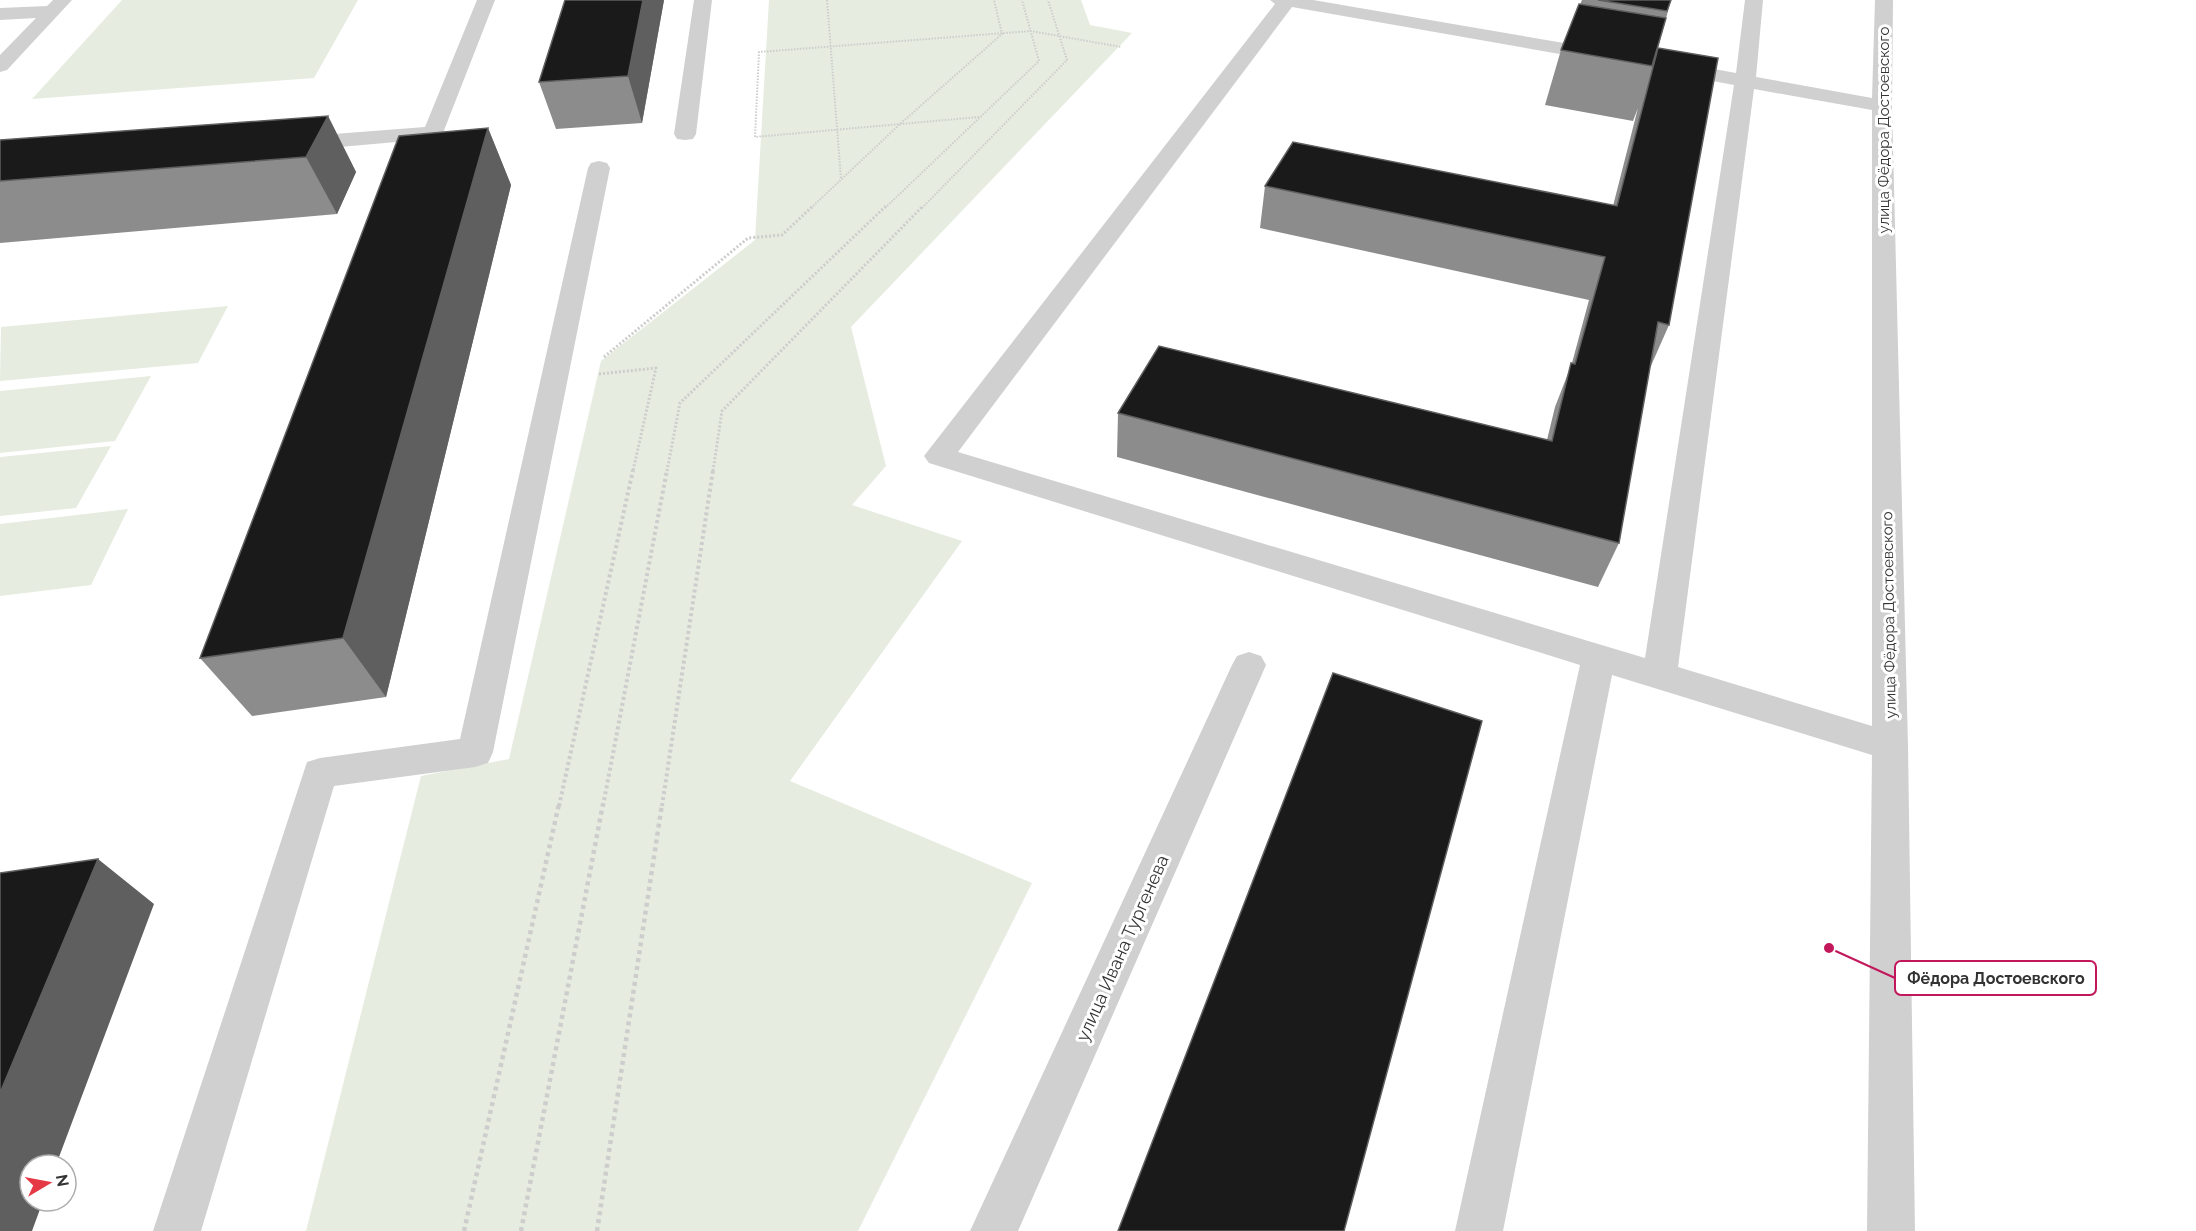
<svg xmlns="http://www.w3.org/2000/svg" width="2196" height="1231" font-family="Raleway,sans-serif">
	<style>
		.green { fill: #e6ecdf }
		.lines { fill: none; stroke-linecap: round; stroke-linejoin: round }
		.path-far3 { stroke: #cdcdcd; stroke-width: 2; stroke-dasharray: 1.5 1.5; stroke-linecap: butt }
		.path-far2 { stroke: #cdcdcd; stroke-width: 3; stroke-dasharray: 2 2; stroke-linecap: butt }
		.path-far1 { stroke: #cdcdcd; stroke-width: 4; stroke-dasharray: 3 3; stroke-linecap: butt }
		.path { stroke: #cdcdcd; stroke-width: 4.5; stroke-dasharray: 4 4; stroke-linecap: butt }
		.minor { fill: #d0d0d0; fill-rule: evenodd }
		.wall { fill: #8c8c8c }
		.shaded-wall { fill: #5f5f5f }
		.building { fill: #1a1a1a; stroke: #5f5f5f; stroke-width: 1.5 }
		.labels { text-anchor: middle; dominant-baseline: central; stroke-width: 6; stroke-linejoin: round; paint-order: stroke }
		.street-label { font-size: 15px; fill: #333; stroke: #fff }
		.near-street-label { font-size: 18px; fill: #333; stroke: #fff }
		.leader { fill: none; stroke: #c2185b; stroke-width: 2 }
		.callout-dot { fill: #c2185b; stroke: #fff; stroke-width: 2 }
		.callout { fill: #fff; stroke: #c2185b; stroke-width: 2 }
		.callout-label { font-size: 16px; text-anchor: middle; font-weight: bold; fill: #333 }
	</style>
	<rect width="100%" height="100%" fill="#fff"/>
	<path class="green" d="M122,0H358L314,78L32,99Z
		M769,0H1081L1090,25L1132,33L851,327L886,466L852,505L962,541L790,781L1032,883L858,1231H306L421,776L509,759L601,361L755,240Z
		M228,306L198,363L0,381L1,327Z
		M151,376L115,441L0,453V391Z
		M111,446L76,508L0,516V457Z
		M128,509L91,585L0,596V524Z"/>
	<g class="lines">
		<path class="path-far3" d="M827,0L841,179
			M979,117L755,137L759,52L1031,31L1121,47
			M811,208L900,124L1002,34L994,0
			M885,208L1039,61L1022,0
			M922,208L1067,60L1048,0"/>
		<path class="path-far2" d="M604,357L748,238L782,235L813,206
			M599,374L656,368L633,471
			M667,471L680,403L886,206
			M713,471L722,411L923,206"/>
		<path class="path-far1" d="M559,806L633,470
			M603,806L667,470
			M662,806L713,470"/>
		<path class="path" d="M464,1231L559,804
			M521,1231L603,804
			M597,1231L662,804"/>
		<path class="minor" d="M53,0H72L7,70L0,72V55L36,18L0,20V8L47,6Z
			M477,0H495L441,138L295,151L287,149L284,144L287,139L295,137L425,127Z
			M694,0H712L696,134L693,139L685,140L677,139L674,134Z
			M1270,0H1313L1605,50L1612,52L1615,56L1612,60L1605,62L1292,7L958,452L1645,658L1734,85L1670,73L1663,71L1660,67L1663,63L1670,61L1736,73L1745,0H1763L1756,77L1872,98L1875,0H1893L1892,106L1908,746L1915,1231H1867L1872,755L1612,675L1503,1231H1455L1580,665L929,463L924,456L1275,4ZM1754,89L1872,110V726L1678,667Z
			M599,161L607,163L610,168L493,752L488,763L475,767L334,786L201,1231H153L307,762L320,758L460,739L588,168L591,163Z
			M1249,652L1261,656L1266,665L1018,1231H970L1232,665L1237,656Z"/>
	</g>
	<path class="wall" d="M664,0L642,123L556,129L539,82Z
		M1582,0H1671L1658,48L1669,325L1650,368L1619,543L1598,587L1117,457L1118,413L1547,440L1555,407L1572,363L1589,300L1260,228L1265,186L1613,206L1638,108L1633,121L1545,105L1561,50Z
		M328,116L356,172L337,214L0,243V140Z
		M488,128L511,185L386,697L252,716L200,658Z"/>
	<path class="shaded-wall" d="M643,0H664L642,123L628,76Z
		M328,116L356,172L337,214L306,157Z
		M488,128L511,185L386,697L343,638Z
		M98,859L154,904L56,1165H30V1201H43L32,1231H0V1093Z"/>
	<path class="building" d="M565,0H643L628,76L539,82Z
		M1598,0H1671L1667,11Z
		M1579,4L1666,18L1652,66L1561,50Z
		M1658,48L1718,58L1669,325L1658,322L1619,543L1118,413L1159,346L1552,441L1571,363L1575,364L1605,257L1265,186L1293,142L1617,206Z
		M328,116L306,157L0,181V140Z
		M488,128L343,638L200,658L399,136Z
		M1333,673L1482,721L1344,1231H1118Z
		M98,859L0,1093V873Z"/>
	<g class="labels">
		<g class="street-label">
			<text transform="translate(1884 130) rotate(-90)">улица Фёдора Достоевского</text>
			<text transform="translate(1889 615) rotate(-91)">улица Фёдора Достоевского</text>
		</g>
		<g class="near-street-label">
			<text transform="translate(1122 948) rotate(-66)">улица Ивана Тургенева</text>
		</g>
	</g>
	<path class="leader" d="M1829 948L1895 978"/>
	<circle class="callout-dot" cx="1829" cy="948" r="6"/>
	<rect class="callout" x="1895" y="961" width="201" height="34" rx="6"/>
	<g class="callout-label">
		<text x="1996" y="984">Фёдора Достоевского</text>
	</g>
	<g transform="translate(48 1183) rotate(80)"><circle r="28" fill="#ffffff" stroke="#adadad" stroke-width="1.5"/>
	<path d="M0-4.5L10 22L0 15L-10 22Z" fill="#e63946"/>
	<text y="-9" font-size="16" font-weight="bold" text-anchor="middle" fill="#333333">N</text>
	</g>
</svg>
